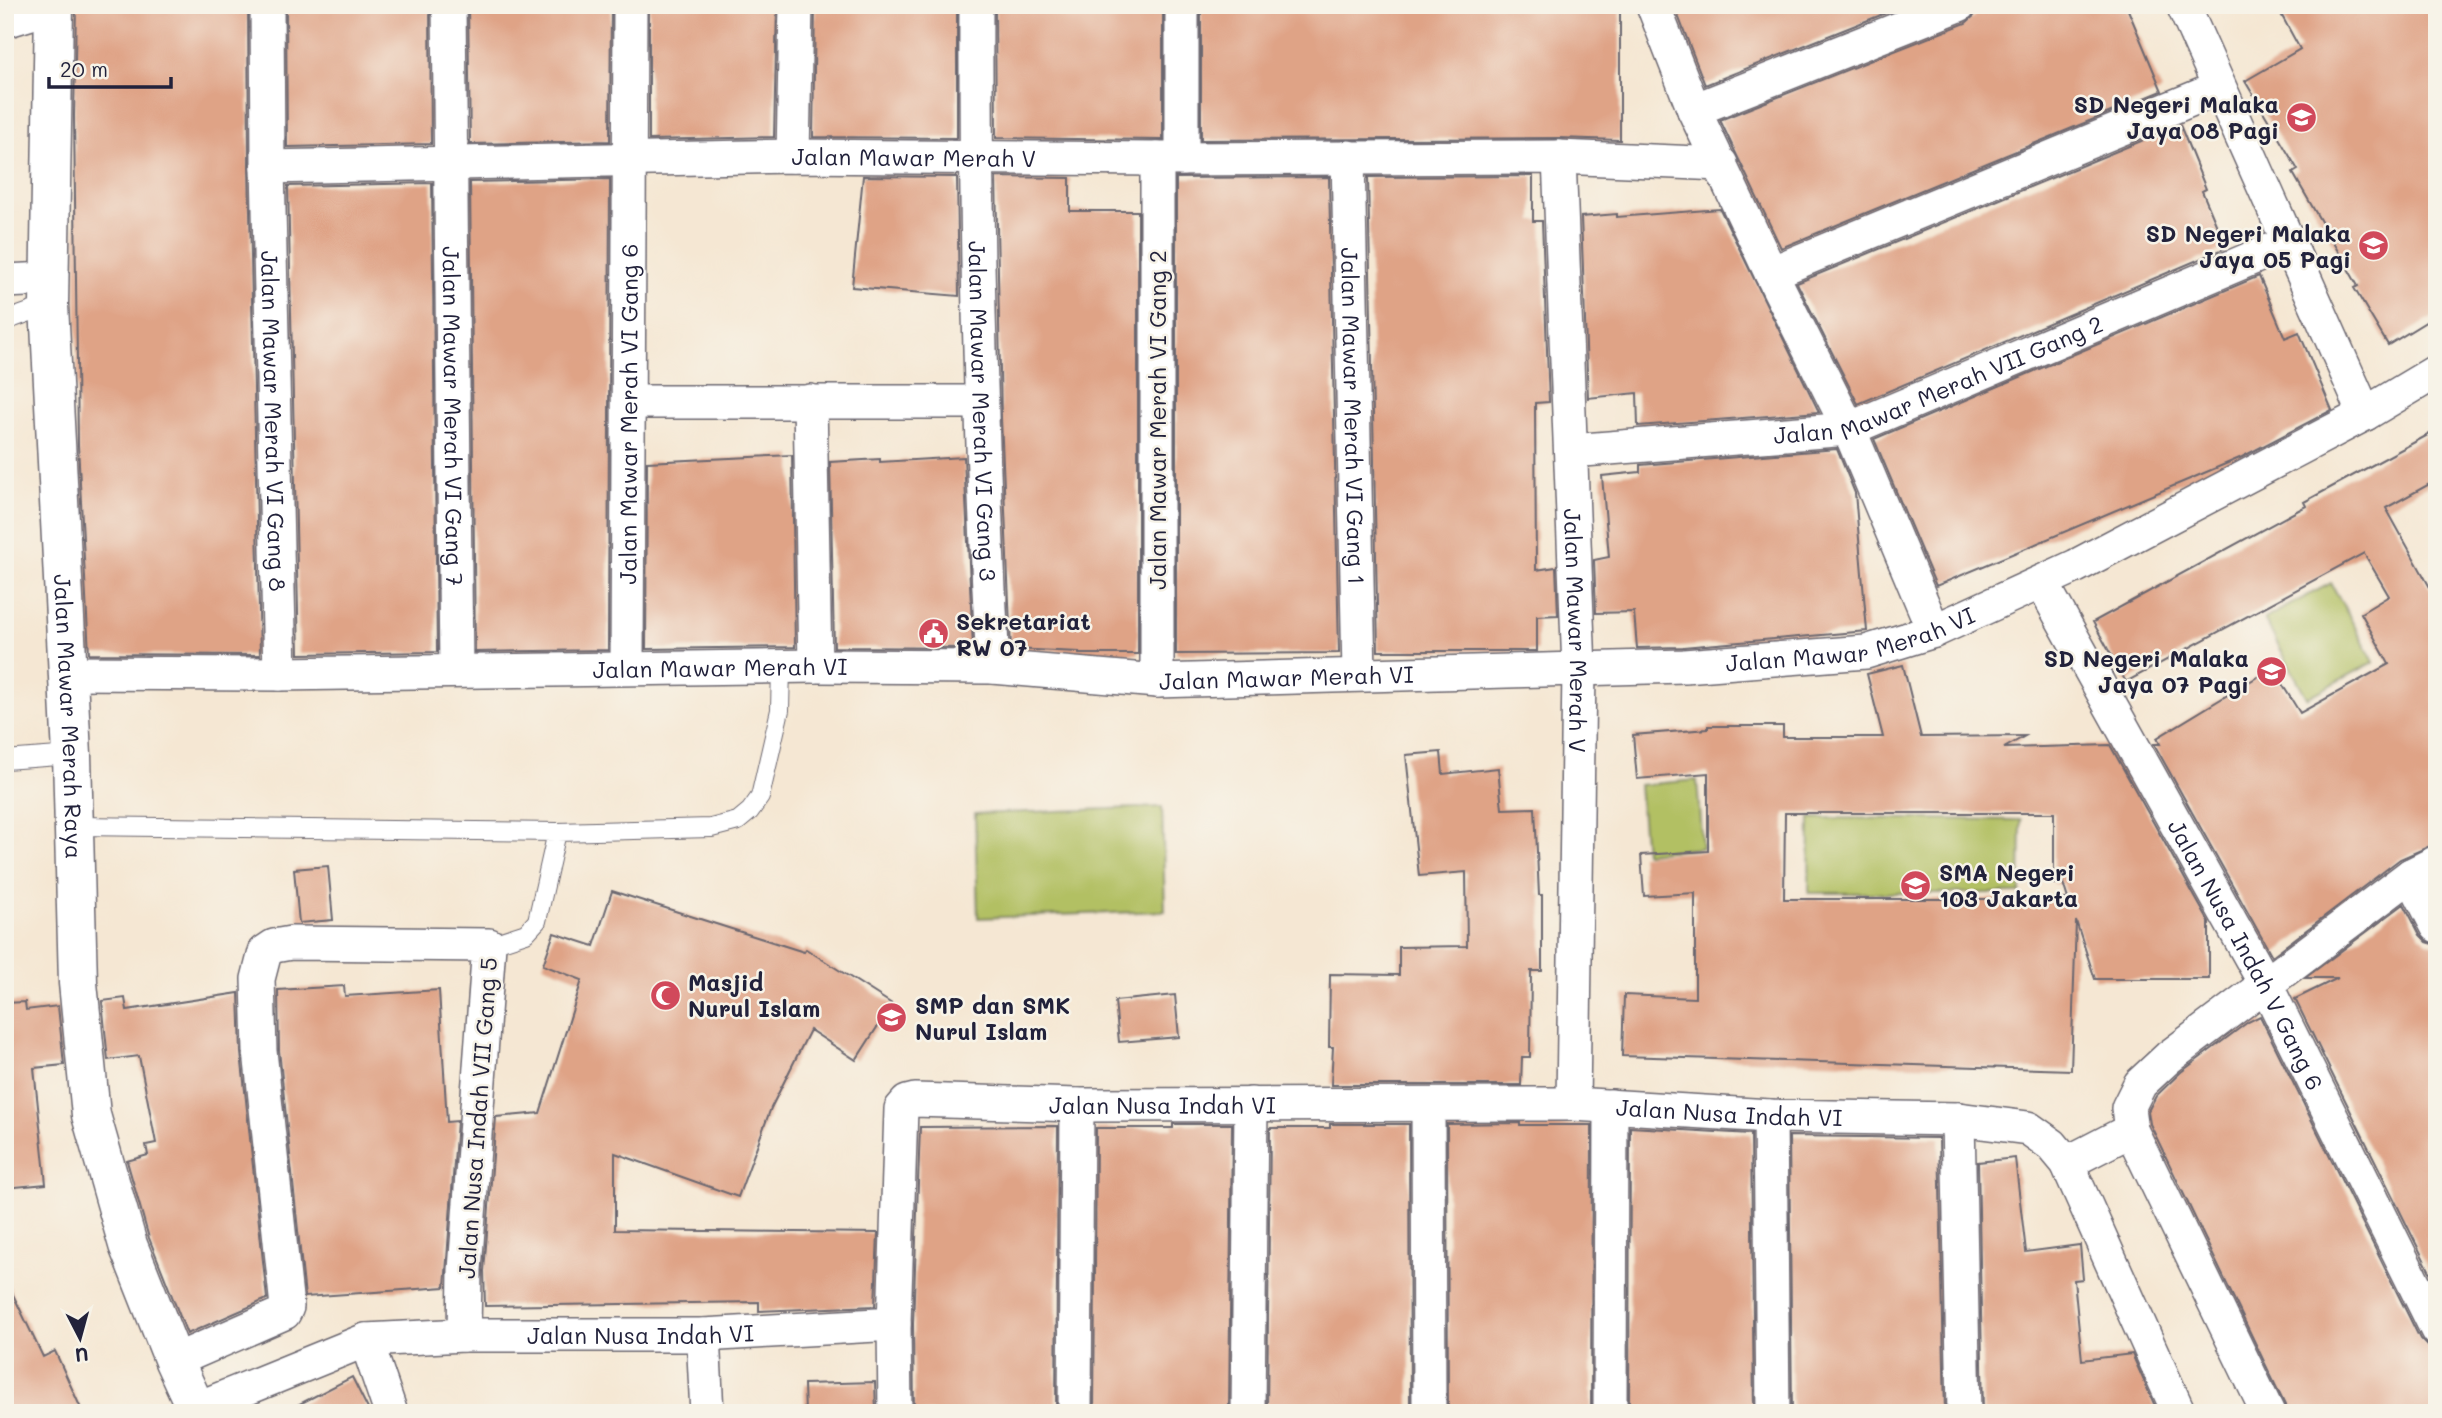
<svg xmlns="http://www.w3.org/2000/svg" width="2442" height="1418" font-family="Mali,sans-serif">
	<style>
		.green { fill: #b2c063; stroke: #6a714f; stroke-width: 2 }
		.building { fill: #dfa386; fill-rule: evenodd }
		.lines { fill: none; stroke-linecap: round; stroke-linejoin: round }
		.service-casing { stroke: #6c6770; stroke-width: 20 }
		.minor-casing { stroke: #6c6770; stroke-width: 36 }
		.tertiary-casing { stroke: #6c6770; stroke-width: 41 }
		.service { stroke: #fff; stroke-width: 18 }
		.minor { stroke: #fff; stroke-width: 33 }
		.tertiary { stroke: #fff; stroke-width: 38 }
		.labels { text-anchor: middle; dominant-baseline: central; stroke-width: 5; stroke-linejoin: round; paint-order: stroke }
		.poi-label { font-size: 23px; font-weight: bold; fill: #22223b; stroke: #f7f3e8; text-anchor: start }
		.street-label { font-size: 23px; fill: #22223b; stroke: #f7f3e8 }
	</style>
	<rect width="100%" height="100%" fill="#f7f3e8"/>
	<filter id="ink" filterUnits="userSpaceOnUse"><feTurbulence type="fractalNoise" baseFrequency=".0143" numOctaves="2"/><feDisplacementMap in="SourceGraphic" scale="14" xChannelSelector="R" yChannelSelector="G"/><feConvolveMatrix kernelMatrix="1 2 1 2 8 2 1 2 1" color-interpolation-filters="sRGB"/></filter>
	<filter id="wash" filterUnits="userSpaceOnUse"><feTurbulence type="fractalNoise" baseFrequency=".00686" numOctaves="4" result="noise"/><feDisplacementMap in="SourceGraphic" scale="28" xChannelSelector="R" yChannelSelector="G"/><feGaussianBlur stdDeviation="1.57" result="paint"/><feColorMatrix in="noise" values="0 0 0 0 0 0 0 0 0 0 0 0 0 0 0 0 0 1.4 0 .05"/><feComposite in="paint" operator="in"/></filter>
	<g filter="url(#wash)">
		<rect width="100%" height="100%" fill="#f5e7d3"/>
		<path class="green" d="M2331,583L2374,662L2307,698L2264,619Z
			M1697,780L1702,848L1645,853L1639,785Z
			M1162,807L1165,911L978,918L975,814Z
			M1810,818L2021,820L2020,893H1809Z"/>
		<g id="blocks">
			<path class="building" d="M76,5H248L249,167L260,655L89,654L78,445L74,116Z
				M286,5H430L431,144L287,147Z
				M468,5H611L610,141L470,144Z
				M649,5H777L774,137L649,140Z
				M815,5H957V138L813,137Z
				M995,5H1163V140L996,138Z
				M1201,5H1620V140L1559,138L1201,140Z
				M1674,5H1906L1705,85Z
				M1978,5H2126L2162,91L1781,248L1720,120L1966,23L1974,16Z
				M2276,5H2437V315L2388,345L2354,288L2358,286L2293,173L2298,170L2245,81L2300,49Z
				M2180,125L2206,189L2202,191L2226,248L1858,404L1797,283Z
				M863,176L957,177L959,296L852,287Z
				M1533,176V221H1542L1549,402L1535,403L1536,570L1556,567L1558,615L1537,616V651H1378L1368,177Z
				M996,177L1070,178V211H1138V654H1079V652L1011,649L1001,418Z
				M1329,177L1339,653L1176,654V178Z
				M610,179L608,650L475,652L470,182Z
				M432,183L437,652L299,654L288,186Z
				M1720,209L1819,412L1638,426L1637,393L1588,398L1581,217L1617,214V217Z
				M2259,276L2285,338L2299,332L2332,410L2242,457L1936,586L1874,439Z
				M2437,430V480L2386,508L2437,600V843L2400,859L2272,956L2154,744H2160L2157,738L2272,668L2300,713L2389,664L2361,613L2389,596L2364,553L2126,682L2093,622L2306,506L2304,502Z
				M1837,449L1855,493L1867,631L1683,647L1637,648L1634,612L1596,613L1594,560L1609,557L1602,476L1640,472V465Z
				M792,455L795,647L646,649L647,462Z
				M964,457L973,648L834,647L830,462L880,459V462Z
				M1903,665L1921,737L2025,736L2004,748L2110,745L2209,922V979H2095L2076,921L2071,1070L1622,1056L1624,995L1695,998V893L1644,896L1641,855L1708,851V773L1637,779L1633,735L1708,729V726H1783V737H1883L1867,674ZM1785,813H2054V884L2063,883L2068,899H1784Z
				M1441,752L1443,774L1498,768L1502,809L1535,808L1539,895H1542V971H1531L1530,1057H1522L1521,1085H1331L1333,1047H1329L1330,974L1399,975V947L1467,946L1466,872L1419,876L1406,755Z
				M328,866L333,920L299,923L294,869Z
				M612,891L804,952L806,949L892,1004L856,1060L810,1030L771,1108L738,1197L615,1153V1230L878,1233L875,1306L759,1311V1302L485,1306L484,1271L496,1117L540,1113L582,980L543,965L554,933L594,946Z
				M2404,904L2420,935L2427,942L2437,945V1286L2295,999L2338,978H2305Z
				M344,986L345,996L439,990L447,1122L457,1121L445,1287L305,1297L279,1050L278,990Z
				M239,993L241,1053L267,1299L187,1334L149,1238L127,1161L148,1155L146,1145L156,1143L139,1056L108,1060L102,1001L125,998L127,1010Z
				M1175,995L1179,1037L1119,1042L1115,1001Z
				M25,1002L26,1010L58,1006L64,1065L34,1068L46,1184L5,1188V1003Z
				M2260,1016L2420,1339L2427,1346L2437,1349V1413H2287L2285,1405L2150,1124L2148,1111L2156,1096L2181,1072L2248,1022Z
				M1520,1123V1125H1592L1591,1413H1448L1447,1124Z
				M1173,1124H1232L1229,1413H1094L1096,1128H1173Z
				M1330,1124H1409L1410,1413H1267L1270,1128H1330Z
				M1058,1126L1056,1413H914L913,1324L920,1127Z
				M1630,1127L1751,1134L1754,1413H1629Z
				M1789,1136L1939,1138L1945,1413H1792Z
				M2015,1158L2026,1252L2080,1245L2083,1279L2074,1280L2082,1360L2132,1354L2155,1406V1413H1983L1978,1162Z
				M5,1278L43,1357L55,1351L83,1413H5Z
				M352,1377L370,1413H282Z
				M875,1382L876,1413H805L804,1384Z"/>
		</g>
	</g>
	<g filter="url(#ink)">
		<use href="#blocks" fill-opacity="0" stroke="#6c6770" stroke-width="2"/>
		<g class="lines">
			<defs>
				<path id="service" d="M5,321L49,305
					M5,760L72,755
					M75,826L557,832L711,828L738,821L750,811L760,797L780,710L781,667
					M489,945L526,933L537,921L557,832"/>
				<g id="minor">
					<path id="s1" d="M267,5L268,167L280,674"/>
					<path id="s2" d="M449,5L456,670"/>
					<path id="s3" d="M976,5C975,226 981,447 993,667"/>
					<path d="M1182,5V159"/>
					<path d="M1653,5L1694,110L1771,273L1849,429L1934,631"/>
					<path d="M2183,5L2365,414"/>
					<path d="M5,21L54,6"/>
					<path d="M1694,110L1959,5"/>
					<path d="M793,156L796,5"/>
					<path id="s4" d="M1348,157L1359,674"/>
					<path id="s5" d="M1559,157L1579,669L1573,1104"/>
					<path id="s6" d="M268,167L793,156L1157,159L1559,157L1721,164"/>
					<path d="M1771,273L2219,88"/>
					<path d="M5,281L48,279"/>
					<path d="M810,401L815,666"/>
					<path d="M629,402H982"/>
					<path id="s7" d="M1571,451L1849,429L2288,243"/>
					<path id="s8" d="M2042,583L2266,985L2437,1330"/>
					<path id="s9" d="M627,668L630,5"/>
					<path id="s10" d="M67,673L280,674L815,666L993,667L1157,681L1684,666L1866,652L1934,631L2076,566L2365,414L2437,371"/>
					<path d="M1157,681V159"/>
					<path d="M2411,875L2437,926"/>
					<path d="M1428,1106L1429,1413"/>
					<path d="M1770,1116L1773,1413"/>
					<path d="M1958,1119L1964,1413"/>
					<path d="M2067,1163L2131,1130"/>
					<path d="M894,1324L895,1413"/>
					<path d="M703,1335L707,1413"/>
					<path d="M366,1340L391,1413"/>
					<path d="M174,1361L284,1313L287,1307L260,1051L258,979L265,952L274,946L291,943L489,945L465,1270L464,1335"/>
					<path id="s11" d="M196,1409L366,1340L464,1335H703L894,1324L901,1109L907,1102L915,1100L1077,1105L1573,1104L1770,1116L1958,1119L2028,1128L2052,1145L2067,1163L2179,1413"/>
					<path d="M1075,1413L1077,1105"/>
					<path d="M1248,1413L1251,1104"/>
					<path d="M1610,1413L1611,1106"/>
					<path d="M2268,1413L2131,1130L2128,1108L2140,1084L2169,1057L2411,875L2437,862"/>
				</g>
				<g id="tertiary">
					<path id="s12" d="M54,5L49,305L72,755L78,983L91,1115L128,1245L174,1361L198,1413"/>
				</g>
			</defs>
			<use href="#service" class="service-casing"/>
			<use href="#minor" class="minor-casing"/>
			<use href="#tertiary" class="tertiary-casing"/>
			<use href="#service" class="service"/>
			<use href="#minor" class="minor"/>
			<use href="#tertiary" class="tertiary"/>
		</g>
	</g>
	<defs>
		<symbol id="school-disc" viewBox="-11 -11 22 22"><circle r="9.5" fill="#d1495b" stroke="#f7f3e8"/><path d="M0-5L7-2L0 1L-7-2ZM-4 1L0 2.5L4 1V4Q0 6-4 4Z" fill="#fff"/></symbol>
		<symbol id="civic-disc" viewBox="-11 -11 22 22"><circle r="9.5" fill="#d1495b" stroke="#f7f3e8"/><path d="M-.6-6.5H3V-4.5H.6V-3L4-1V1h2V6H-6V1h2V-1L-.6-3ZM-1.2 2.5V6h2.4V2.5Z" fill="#fff"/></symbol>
		<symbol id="mosque-disc" viewBox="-11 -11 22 22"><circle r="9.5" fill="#d1495b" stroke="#f7f3e8"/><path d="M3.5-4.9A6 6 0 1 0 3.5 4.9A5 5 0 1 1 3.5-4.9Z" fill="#fff"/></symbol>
	</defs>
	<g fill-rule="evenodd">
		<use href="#school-disc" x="2284" y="100" width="35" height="35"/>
		<use href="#school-disc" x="2356" y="228" width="35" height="35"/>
		<use href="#civic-disc" x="916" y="616" width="35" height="35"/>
		<use href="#school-disc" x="2254" y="654" width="35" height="35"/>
		<use href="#school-disc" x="1898" y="868" width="35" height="35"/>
		<use href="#mosque-disc" x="648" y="978" width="35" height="35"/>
		<use href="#school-disc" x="874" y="1000" width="35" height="35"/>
	</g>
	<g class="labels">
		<g class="poi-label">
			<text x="2279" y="104" text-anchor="end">SD Negeri Malaka<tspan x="2279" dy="26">Jaya 08 Pagi</tspan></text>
			<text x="2351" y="233" text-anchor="end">SD Negeri Malaka<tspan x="2351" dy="26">Jaya 05 Pagi</tspan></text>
			<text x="956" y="621">Sekretariat<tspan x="956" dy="26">RW 07</tspan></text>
			<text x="2249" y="658" text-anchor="end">SD Negeri Malaka<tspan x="2249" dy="26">Jaya 07 Pagi</tspan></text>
			<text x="1939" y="872">SMA Negeri<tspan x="1939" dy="26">103 Jakarta</tspan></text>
			<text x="688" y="982">Masjid<tspan x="688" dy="26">Nurul Islam</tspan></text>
			<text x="915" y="1005">SMP dan SMK<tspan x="915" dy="26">Nurul Islam</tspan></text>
		</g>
		<g class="street-label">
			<text stroke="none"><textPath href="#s6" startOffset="646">Jalan Mawar Merah V</textPath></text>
			<text stroke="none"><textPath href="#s7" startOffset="378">Jalan Mawar Merah VII Gang 2</textPath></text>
			<text stroke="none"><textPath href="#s3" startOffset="406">Jalan Mawar Merah VI Gang 3</textPath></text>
			<text stroke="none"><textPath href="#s9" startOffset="254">Jalan Mawar Merah VI Gang 6</textPath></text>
			<text stroke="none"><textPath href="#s4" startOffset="259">Jalan Mawar Merah VI Gang 1</textPath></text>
			<text stroke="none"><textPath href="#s2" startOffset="411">Jalan Mawar Merah VI Gang 7</textPath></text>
			<text transform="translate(1157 420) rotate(-90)">Jalan Mawar Merah VI Gang 2</text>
			<text stroke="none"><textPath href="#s1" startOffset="416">Jalan Mawar Merah VI Gang 8</textPath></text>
			<text stroke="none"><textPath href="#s5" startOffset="474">Jalan Mawar Merah V</textPath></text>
			<text stroke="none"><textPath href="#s10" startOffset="1787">Jalan Mawar Merah VI</textPath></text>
			<text stroke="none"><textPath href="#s10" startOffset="653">Jalan Mawar Merah VI</textPath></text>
			<text stroke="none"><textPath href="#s10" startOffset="1220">Jalan Mawar Merah VI</textPath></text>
			<text stroke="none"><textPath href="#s12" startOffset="712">Jalan Mawar Merah Raya</textPath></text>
			<text stroke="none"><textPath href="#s8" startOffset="424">Jalan Nusa Indah V Gang 6</textPath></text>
			<text stroke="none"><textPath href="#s11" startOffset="1192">Jalan Nusa Indah VI</textPath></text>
			<text stroke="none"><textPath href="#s11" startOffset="1759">Jalan Nusa Indah VI</textPath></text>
			<text transform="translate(477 1118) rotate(-86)">Jalan Nusa Indah VII Gang 5</text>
			<text stroke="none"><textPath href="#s11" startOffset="458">Jalan Nusa Indah VI</textPath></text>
		</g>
	</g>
	<rect width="2442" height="1418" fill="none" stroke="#f7f3e8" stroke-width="28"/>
	<g transform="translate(80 1338) rotate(174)" stroke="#f7f3e8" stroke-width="5" paint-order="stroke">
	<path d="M0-5L12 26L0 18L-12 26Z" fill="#22223b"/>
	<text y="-10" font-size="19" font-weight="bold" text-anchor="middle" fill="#22223b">U</text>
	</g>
	<path d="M49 77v10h122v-10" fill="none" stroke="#22223b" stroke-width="3.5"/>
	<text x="60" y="77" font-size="21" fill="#22223b" stroke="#f7f3e8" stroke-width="5" paint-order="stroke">20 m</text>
</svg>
